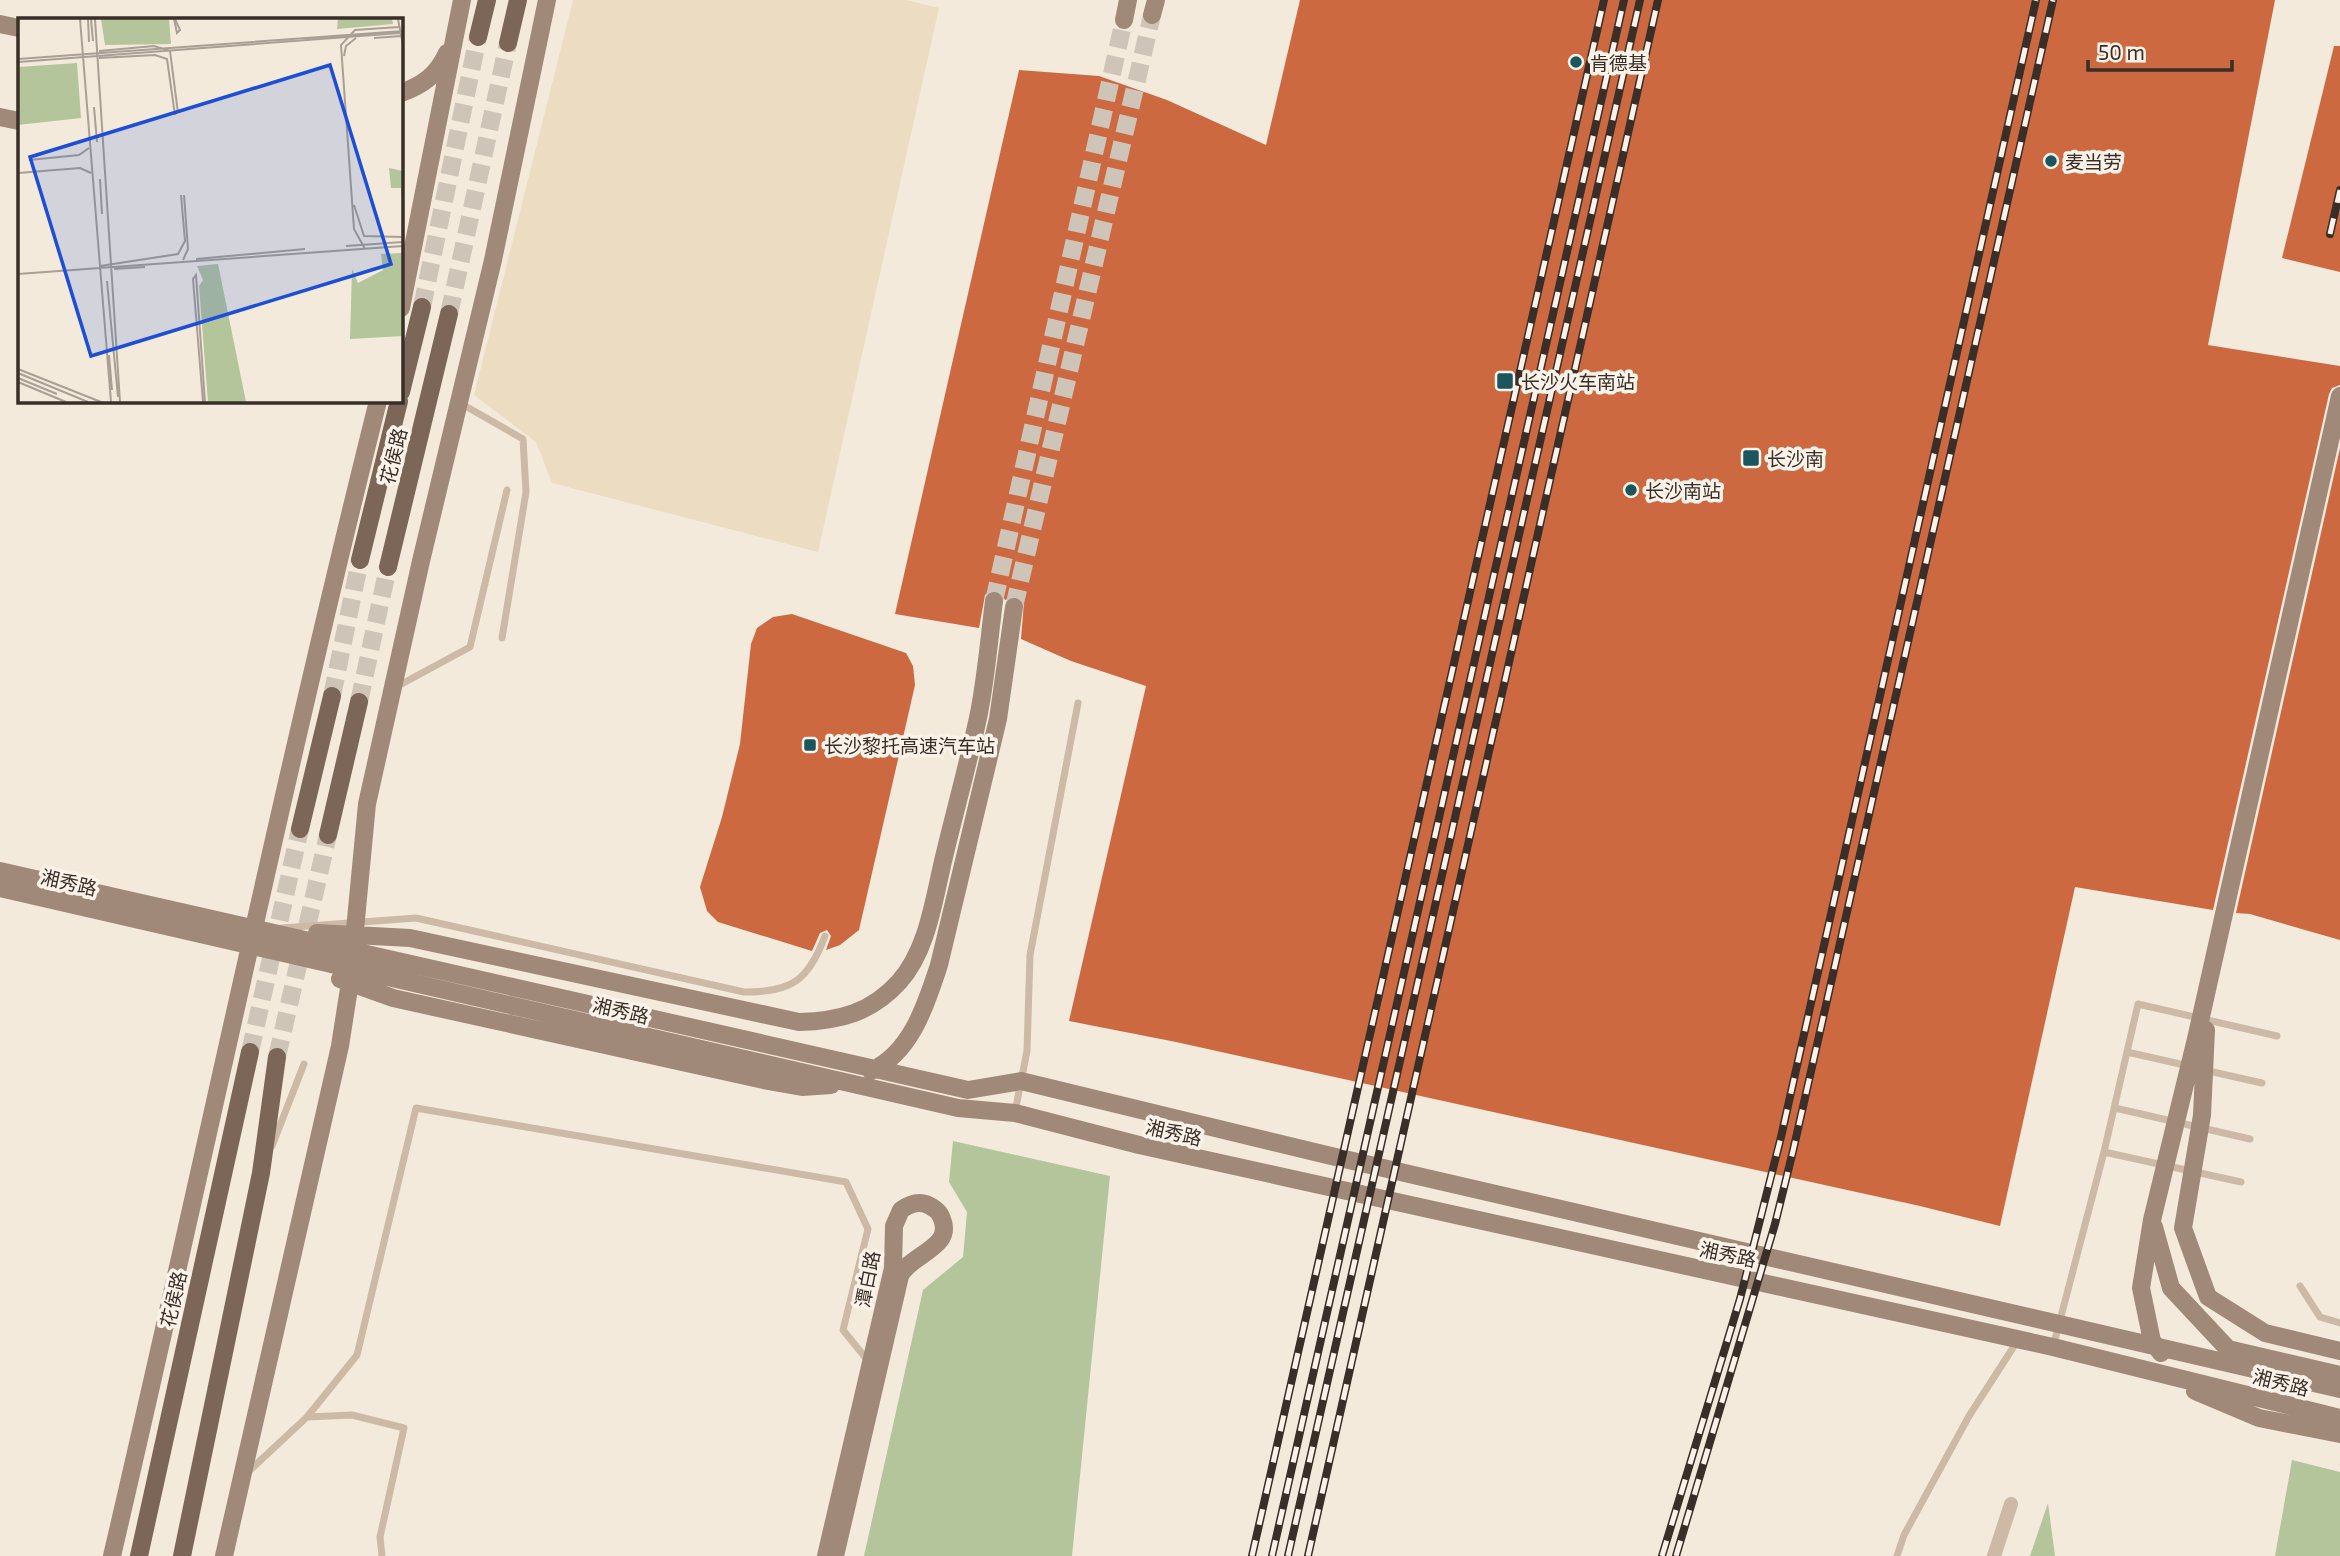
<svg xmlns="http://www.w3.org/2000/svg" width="2340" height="1556" font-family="'Exo 2','Noto Sans SC',sans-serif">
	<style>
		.green { fill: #b4c49b }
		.plaza { fill: #ecdcc2 }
		.building { fill: #cc6941 }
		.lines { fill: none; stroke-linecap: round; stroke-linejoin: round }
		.secondary-tunnel { stroke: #cfc4b8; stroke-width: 18; stroke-dasharray: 18 9; stroke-linecap: butt }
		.primary-tunnel { stroke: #cfc4b8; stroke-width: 18; stroke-dasharray: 18 9; stroke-linecap: butt }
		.lane { stroke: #ccbaa7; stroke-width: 7 }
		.street { stroke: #ccbaa7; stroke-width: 14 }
		.secondary { stroke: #a08978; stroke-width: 18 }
		.primary { stroke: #7b6658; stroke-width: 18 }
		.rail-casing { stroke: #392e28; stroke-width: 8 }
		.rail { stroke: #fbf3e9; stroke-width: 5; stroke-dasharray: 16; stroke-linecap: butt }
		.poi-dot { fill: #1b555d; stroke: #fbf3e9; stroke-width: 2.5 }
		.labels { text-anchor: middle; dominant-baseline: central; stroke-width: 7; stroke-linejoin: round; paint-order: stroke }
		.poi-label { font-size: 19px; fill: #392e28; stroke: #fbf3e9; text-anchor: start }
		.street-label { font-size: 19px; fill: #392e28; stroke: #fbf3e9 }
		.inset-road { fill: none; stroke: #a99f94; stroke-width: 2 }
		.view { fill: #1d4ed8; fill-opacity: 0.15; stroke: #1d4ed8; stroke-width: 3.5 }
		.inset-edge { fill: none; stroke: #392e28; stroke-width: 3.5 }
	</style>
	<rect width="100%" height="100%" fill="#f4eadc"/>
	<path class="green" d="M953,1141L1110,1176L1072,1556H864L923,1290L963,1257L967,1212L949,1182Z
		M2292,1460L2340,1472V1556H2275Z
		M2048,1503L2055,1556H2030Z"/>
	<path class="plaza" d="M573,0H906L939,8L818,552L552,483L536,442L474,395Z"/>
	<path class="building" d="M1300,0H2275L2208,345L2340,366V385L2332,388L2329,394L2213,910L2075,887L2000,1226L1920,1206L1176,1042L1069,1021L1146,686L1071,661L1021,639L1024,602L1015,596L1005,600L1001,592L996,590H990L985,595L979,628L895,614L1019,70L1099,76L1167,100L1266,145Z
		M2334,46H2340V272L2282,258Z
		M2340,448V940L2250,914L2236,913Z
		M792,614L906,653L913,666L915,685L859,930L840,945L826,950L831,936L827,930L820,933L812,951L718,922L707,911L700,887L722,817L740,744L751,644L757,628L773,617Z"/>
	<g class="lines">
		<path class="secondary-tunnel" d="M994,601L1124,20
			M1014,607L1152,15"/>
		<path class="primary-tunnel" d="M422,307L478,37
			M449,314L508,43
			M332,696L360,560
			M359,702L388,567
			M250,1052L300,829
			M277,1057L328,835"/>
		<path class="lane" d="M460,403L523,439L526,492L502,638
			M396,687L470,647L507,490
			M282,928L416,918L744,992C792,992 808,981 825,936
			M2127,1052L2189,1066
			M2204,1070L2262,1083
			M2115,1108L2250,1139
			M1015,1112L1027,1051L1030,955L1078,703
			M272,1146L304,1064
			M2104,1152L2241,1182
			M2300,1286L2320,1317L2340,1323
			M2053,1347L2104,1152L2138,1004L2277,1036
			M307,1417L352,1415L404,1428L380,1537L382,1556
			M248,1472L307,1417L357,1355L416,1108L846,1182L868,1229L843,1330L869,1362
			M1897,1556L1904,1535L1969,1416L2018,1340"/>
		<path class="street" d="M1994,1556L2011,1504"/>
		<path class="secondary" d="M1152,15L1156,0
			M1124,20L1128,0
			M0,24L19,28
			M401,93C423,85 437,75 447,53
			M0,117L19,121
			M401,308L462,0
			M0,871L968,1090L1021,1081L1327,1155L2340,1389
			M0,888L958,1108L1015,1113L1139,1145L2053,1347L2340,1418
			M317,933L410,938L799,1022C839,1021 871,1013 899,982C928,950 934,898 944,857C955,811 968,764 978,718C986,680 989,640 994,601
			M340,979L393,998L768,1081L802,1087L831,1085
			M2206,1030L2202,1115L2183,1228L2208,1297L2265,1333L2340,1351
			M871,1071C912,1052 926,1004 939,965L998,719L1014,607
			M2154,1227L2171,1288L2228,1349L2340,1375
			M2161,1353L2152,1341L2141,1288L2152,1220L2196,1039L2340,396
			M2195,1391L2259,1418L2340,1434
			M112,1556C202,1171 282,784 378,401
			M224,1556L340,1046L350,982L367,804L421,561L493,260L547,0
			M826,1556L893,1268L894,1226L901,1210C908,1205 917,1201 926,1204C933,1207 940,1212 942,1219C954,1248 910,1254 900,1276L835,1556"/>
		<path class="primary" d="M478,37L487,0
			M508,43L518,0
			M401,392L422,307
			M360,560L399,401
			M388,567L449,314
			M300,829L332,696
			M328,835L359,702
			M139,1556L250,1052
			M182,1556L261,1173L277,1057"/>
		<defs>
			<path id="rail" d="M2330,234L2340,190
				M1252,1556L1604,0
				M1272,1556L1624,0
				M1288,1556L1640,0
				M1308,1556L1658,0
				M1662,1556L1740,1299L1781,1137L2036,0
				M1676,1556L1775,1224L1793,1151L2053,0"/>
		</defs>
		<use href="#rail" class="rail-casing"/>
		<use href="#rail" class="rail"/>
	</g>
	<g class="poi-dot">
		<circle cx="1576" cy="62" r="7"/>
		<circle cx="2051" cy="161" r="7"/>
		<rect x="1496" y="372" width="18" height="18" rx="3.5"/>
		<rect x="1742" y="449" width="18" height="18" rx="3.5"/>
		<circle cx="1631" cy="490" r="7"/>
		<rect x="803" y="738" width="14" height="14" rx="3.5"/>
	</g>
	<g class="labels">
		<g class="poi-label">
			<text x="1590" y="62">肯德基</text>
			<text x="2065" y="161">麦当劳</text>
			<text x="1521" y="381">长沙火车南站</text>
			<text x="1767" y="458">长沙南</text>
			<text x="1645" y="490">长沙南站</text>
			<text x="824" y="745">长沙黎托高速汽车站</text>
		</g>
		<g class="street-label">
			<text transform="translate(393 456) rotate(-76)">花侯路</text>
			<text transform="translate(69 882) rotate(13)">湘秀路</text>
			<text transform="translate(621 1010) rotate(13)">湘秀路</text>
			<text transform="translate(1174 1132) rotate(13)">湘秀路</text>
			<text transform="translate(1728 1254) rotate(12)">湘秀路</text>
			<text transform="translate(867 1279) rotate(-79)">潭白路</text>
			<text transform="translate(173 1299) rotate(-77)">花侯路</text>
			<text transform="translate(2281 1382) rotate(14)">湘秀路</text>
		</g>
	</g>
	<g transform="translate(18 18)">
		<rect width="385" height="385" fill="#f4eadc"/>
		<path d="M83,1H151L153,26L87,27ZM320,1H374L375,6L319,11ZM59,45L63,100L0,107V49ZM371,150L385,153V196L383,170H373ZM385,235V318L332,321L334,251L340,265L365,252L363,236ZM200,246L228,384H190L181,268L185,262L179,248Z" fill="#b4c49b"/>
		<path class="inset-road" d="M62,1L93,384M70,1L71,24M73,1L75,23M77,1L102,384M156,1L159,15L162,12L157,1M380,1L385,27M356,20L383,18M81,33L136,28L152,33L160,95M326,38L328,28L338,20M81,40L137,37L149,41L157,97M0,41L385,13M0,44L382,15M76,89L79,124M11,142L61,137L71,130M0,155L62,150L73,155M82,161L84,196M336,187L346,218L385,219M328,228L385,224M347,231L336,211L323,27L337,12L381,9M178,241L287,231M165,242L170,231L166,177M82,248L160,236L167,223L163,177M81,250L385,228M96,251L127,249M0,256L82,250M89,263L100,379M91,337L94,372M0,351L83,384M0,355L70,384M0,360L39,376M0,364L48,384M185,384L175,261L178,257L187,384"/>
		<path class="view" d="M312,47L373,246L73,338L12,139Z"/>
		<rect width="385" height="385" class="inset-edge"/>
	</g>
	<path d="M2088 60v10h144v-10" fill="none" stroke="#392e28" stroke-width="3.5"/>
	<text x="2098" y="60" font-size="21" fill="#392e28" stroke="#fbf3e9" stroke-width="5" paint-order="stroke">50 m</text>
</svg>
